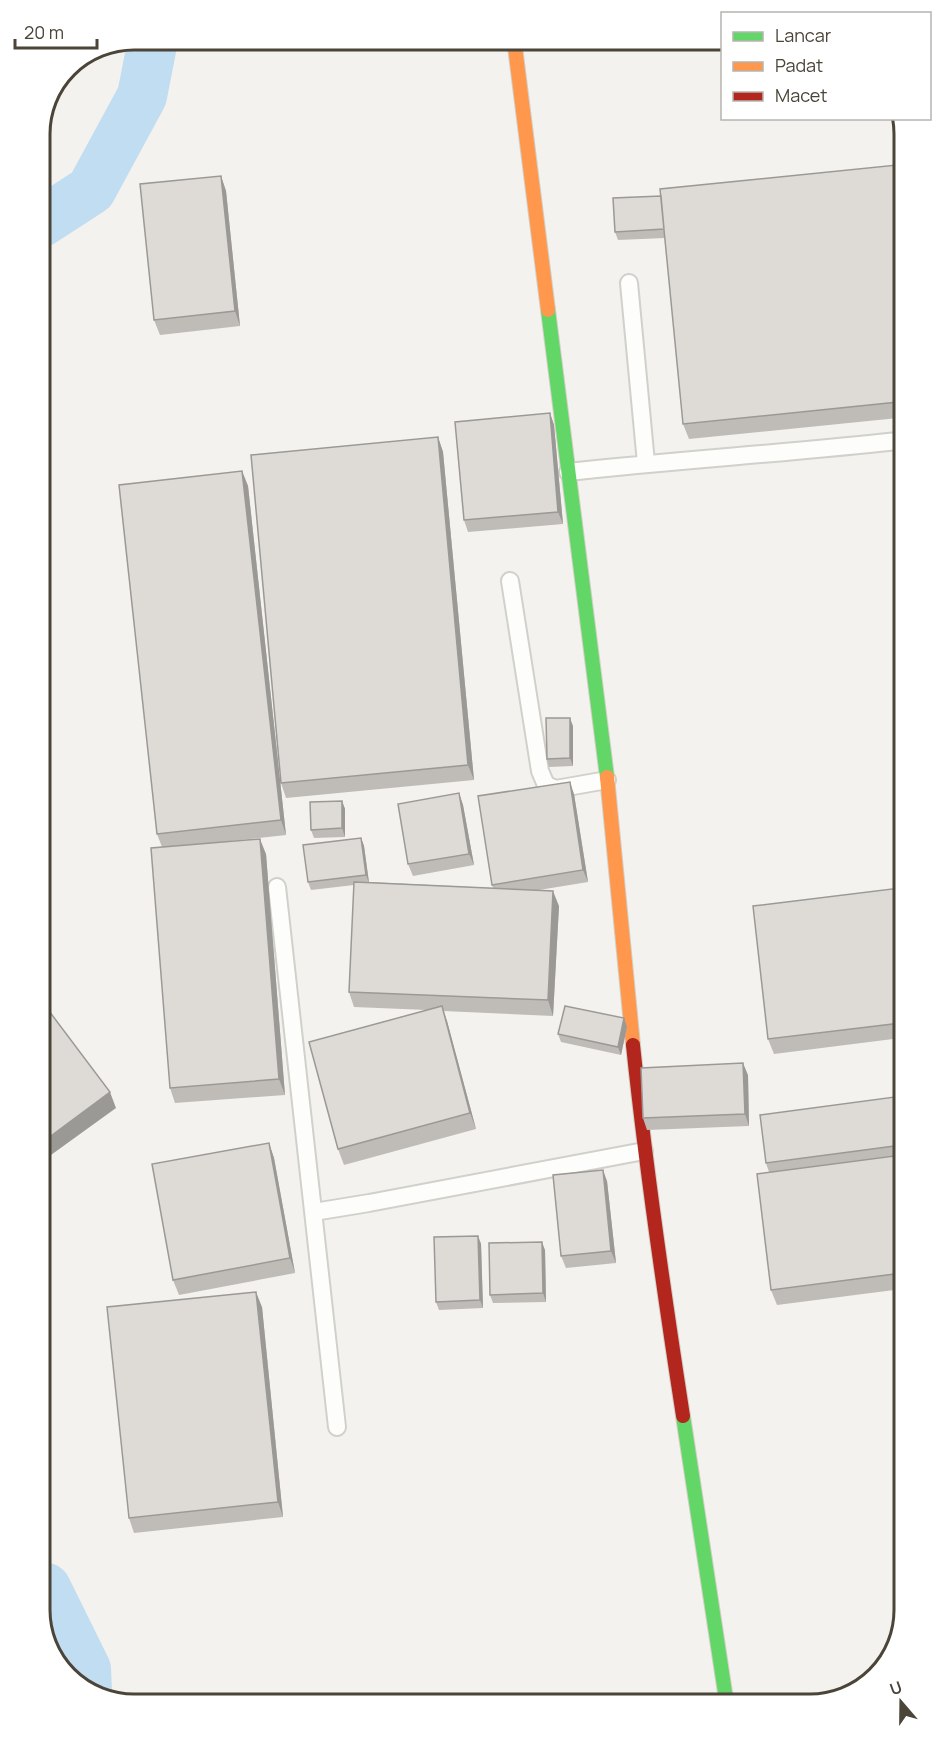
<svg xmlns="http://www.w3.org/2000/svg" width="943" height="1744" font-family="Manrope,sans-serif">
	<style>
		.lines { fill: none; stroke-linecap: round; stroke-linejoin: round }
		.river { stroke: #c0ddf1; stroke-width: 50 }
		.lane-casing { stroke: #d2d0cb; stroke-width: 20 }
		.fast-casing { stroke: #d3cfc5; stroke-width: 16 }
		.slow-casing { stroke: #d3cfc5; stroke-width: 16 }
		.jam-casing { stroke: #d3cfc5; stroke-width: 16 }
		.lane { stroke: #fdfdfc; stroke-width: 16 }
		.fast { stroke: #63d668; stroke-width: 14 }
		.slow { stroke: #ff974d; stroke-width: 14 }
		.jam { stroke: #b3261e; stroke-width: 14 }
		.wall { fill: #bfbcb8 }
		.shaded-wall { fill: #9b9996 }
		.building { fill: #dedbd6; stroke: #9b9996; stroke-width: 1.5 }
		.rim { fill: none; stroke: #4b4439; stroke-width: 3 }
	</style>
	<rect width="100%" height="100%" fill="#f4f2ee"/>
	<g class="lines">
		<path class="river" d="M40,223L91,190L142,96L152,45L150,39
			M46,1588L86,1669L87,1691"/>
		<defs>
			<path id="lane" d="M629,283L646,463
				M568,472C678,460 788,453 898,441
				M510,581L540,771L546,785L556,789L607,780
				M277,887L337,1427
				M314,1212L369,1203L644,1151"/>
			<path id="fast" d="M548,310L607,777
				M683,1416L726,1699"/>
			<path id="slow" d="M514,39L548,310
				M607,777L633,1045"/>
			<path id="jam" d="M633,1045C646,1170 664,1293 683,1416"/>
		</defs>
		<use href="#lane" class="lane-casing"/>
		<use href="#fast" class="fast-casing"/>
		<use href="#slow" class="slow-casing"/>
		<use href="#jam" class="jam-casing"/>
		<use href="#lane" class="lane"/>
		<use href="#fast" class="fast"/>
		<use href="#slow" class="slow"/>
		<use href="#jam" class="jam"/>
	</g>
	<path class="wall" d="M897,165L898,418L689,439L683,424L665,238L618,240L615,232L661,196Z
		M221,176L226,191L240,326L160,335L154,320Z
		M550,413L554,425L563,524L468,532L464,520Z
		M438,437L443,452L474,780L286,798L281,783Z
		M242,471L248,486L286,835L230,841L266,854L285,1095L175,1103L170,1088L162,847L157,834Z
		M573,726V766L549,767L547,759Z
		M459,793L463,805L474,865L413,876L408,864Z
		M574,794L588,882L539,890L559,906L553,1016L443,1011L447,1021L476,1129L344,1165L338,1149L427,1010L354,1007L349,992L354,885L311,890L308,882L361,838L364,846L369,882L493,888L492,885Z
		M342,801L345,809V837L314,838L311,830Z
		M900,888L901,1038L774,1054L768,1039Z
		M627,1027L621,1055L561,1042L558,1034Z
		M748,1075L749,1126L647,1130L643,1118Z
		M902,1096V1289L777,1305L771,1290L769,1172L766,1163Z
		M269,1143L274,1158L295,1273L179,1295L173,1280Z
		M607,1181L616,1263L566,1268L561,1256Z
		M478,1236L481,1244L483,1308L439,1310L436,1302Z
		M545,1250L546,1302L493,1303L490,1295Z
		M262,1307L283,1517L134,1533L129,1518Z"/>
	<path class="shaded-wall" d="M221,176L226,191L240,326L235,311Z
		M550,413L554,425L563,524L558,512Z
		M438,437L443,452L474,780L468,765Z
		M242,471L248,486L286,835L281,820Z
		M570,718L573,726V766L570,758Z
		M570,782L574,794L588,882L583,870Z
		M459,793L463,805L474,865L469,854Z
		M342,801L345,809V837L342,828Z
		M361,838L364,846L369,883L366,875Z
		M260,839L266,854L285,1095L279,1079Z
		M553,891L559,906L553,1016L548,1000Z
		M442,1006L447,1021L476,1129L470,1113Z
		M624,1018L627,1027L621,1055L618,1047Z
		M743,1063L748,1075L749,1126L745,1114Z
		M110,1092L116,1108L44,1160V1141Z
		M269,1143L274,1158L295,1273L290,1258Z
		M603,1170L607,1181L616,1263L611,1251Z
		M478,1236L481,1244L483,1308L480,1300Z
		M542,1242L545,1250L546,1302L543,1293Z
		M256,1292L262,1307L283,1517L278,1502Z"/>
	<path class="building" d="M897,165L898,402L683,424L660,189Z
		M221,176L235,311L154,320L140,184Z
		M661,196L664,229L615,232L613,198Z
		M550,413L558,512L464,520L455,422Z
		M438,437L468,765L281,783L251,455Z
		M242,471L281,820L157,834L119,485Z
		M546,718H570V758L547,759Z
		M570,782L583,870L492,885L478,796Z
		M459,793L469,854L408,864L398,804Z
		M342,801V828L311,830L310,802Z
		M361,838L366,875L308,882L303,845Z
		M260,839L279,1079L170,1088L151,848Z
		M354,882L553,891L548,1000L349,992Z
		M900,888L901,1023L768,1039L753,906Z
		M43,1003L110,1092L44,1141Z
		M442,1006L470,1113L338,1149L309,1042Z
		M565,1006L624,1018L618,1047L558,1034Z
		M743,1063L745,1114L643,1118L641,1068Z
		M902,1096V1145L766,1163L760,1115Z
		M269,1143L290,1258L173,1280L152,1164Z
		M902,1155V1273L771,1290L757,1174Z
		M603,1170L611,1251L561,1256L553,1175Z
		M478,1236L480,1300L436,1302L434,1237Z
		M542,1242L543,1293L490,1295L489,1243Z
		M256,1292L278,1502L129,1518L107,1307Z"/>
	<path d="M0 0H943V1744H0ZM134 50H810A84 84 0 0 1 894 134V1610A84 84 0 0 1 810 1694H134A84 84 0 0 1 50 1610V134A84 84 0 0 1 134 50Z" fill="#fff" fill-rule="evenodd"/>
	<path class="rim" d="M134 50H810A84 84 0 0 1 894 134V1610A84 84 0 0 1 810 1694H134A84 84 0 0 1 50 1610V134A84 84 0 0 1 134 50Z"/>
	<rect x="721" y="12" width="210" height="108" fill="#ffffff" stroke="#b7b4b0" stroke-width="1.5"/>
	<rect x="733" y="32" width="30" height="9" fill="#63d668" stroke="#b7b4b0" stroke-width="1.5"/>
	<text x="775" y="42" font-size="18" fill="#4b4439">Lancar</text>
	<rect x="733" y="62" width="30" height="9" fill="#ff974d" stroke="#b7b4b0" stroke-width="1.5"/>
	<text x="775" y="72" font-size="18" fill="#4b4439">Padat</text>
	<rect x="733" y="92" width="30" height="9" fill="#b3261e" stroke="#b7b4b0" stroke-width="1.5"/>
	<text x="775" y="102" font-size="18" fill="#4b4439">Macet</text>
	<g transform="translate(901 1702) rotate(340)" stroke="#ffffff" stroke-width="4.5" paint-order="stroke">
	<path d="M0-4.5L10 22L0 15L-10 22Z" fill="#4b4439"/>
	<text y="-9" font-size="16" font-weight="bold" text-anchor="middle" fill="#4b4439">U</text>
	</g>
	<path d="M15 39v9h82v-9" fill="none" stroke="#4b4439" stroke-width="3"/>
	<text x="24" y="39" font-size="18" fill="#4b4439" stroke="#ffffff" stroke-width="4.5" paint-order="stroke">20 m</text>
</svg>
